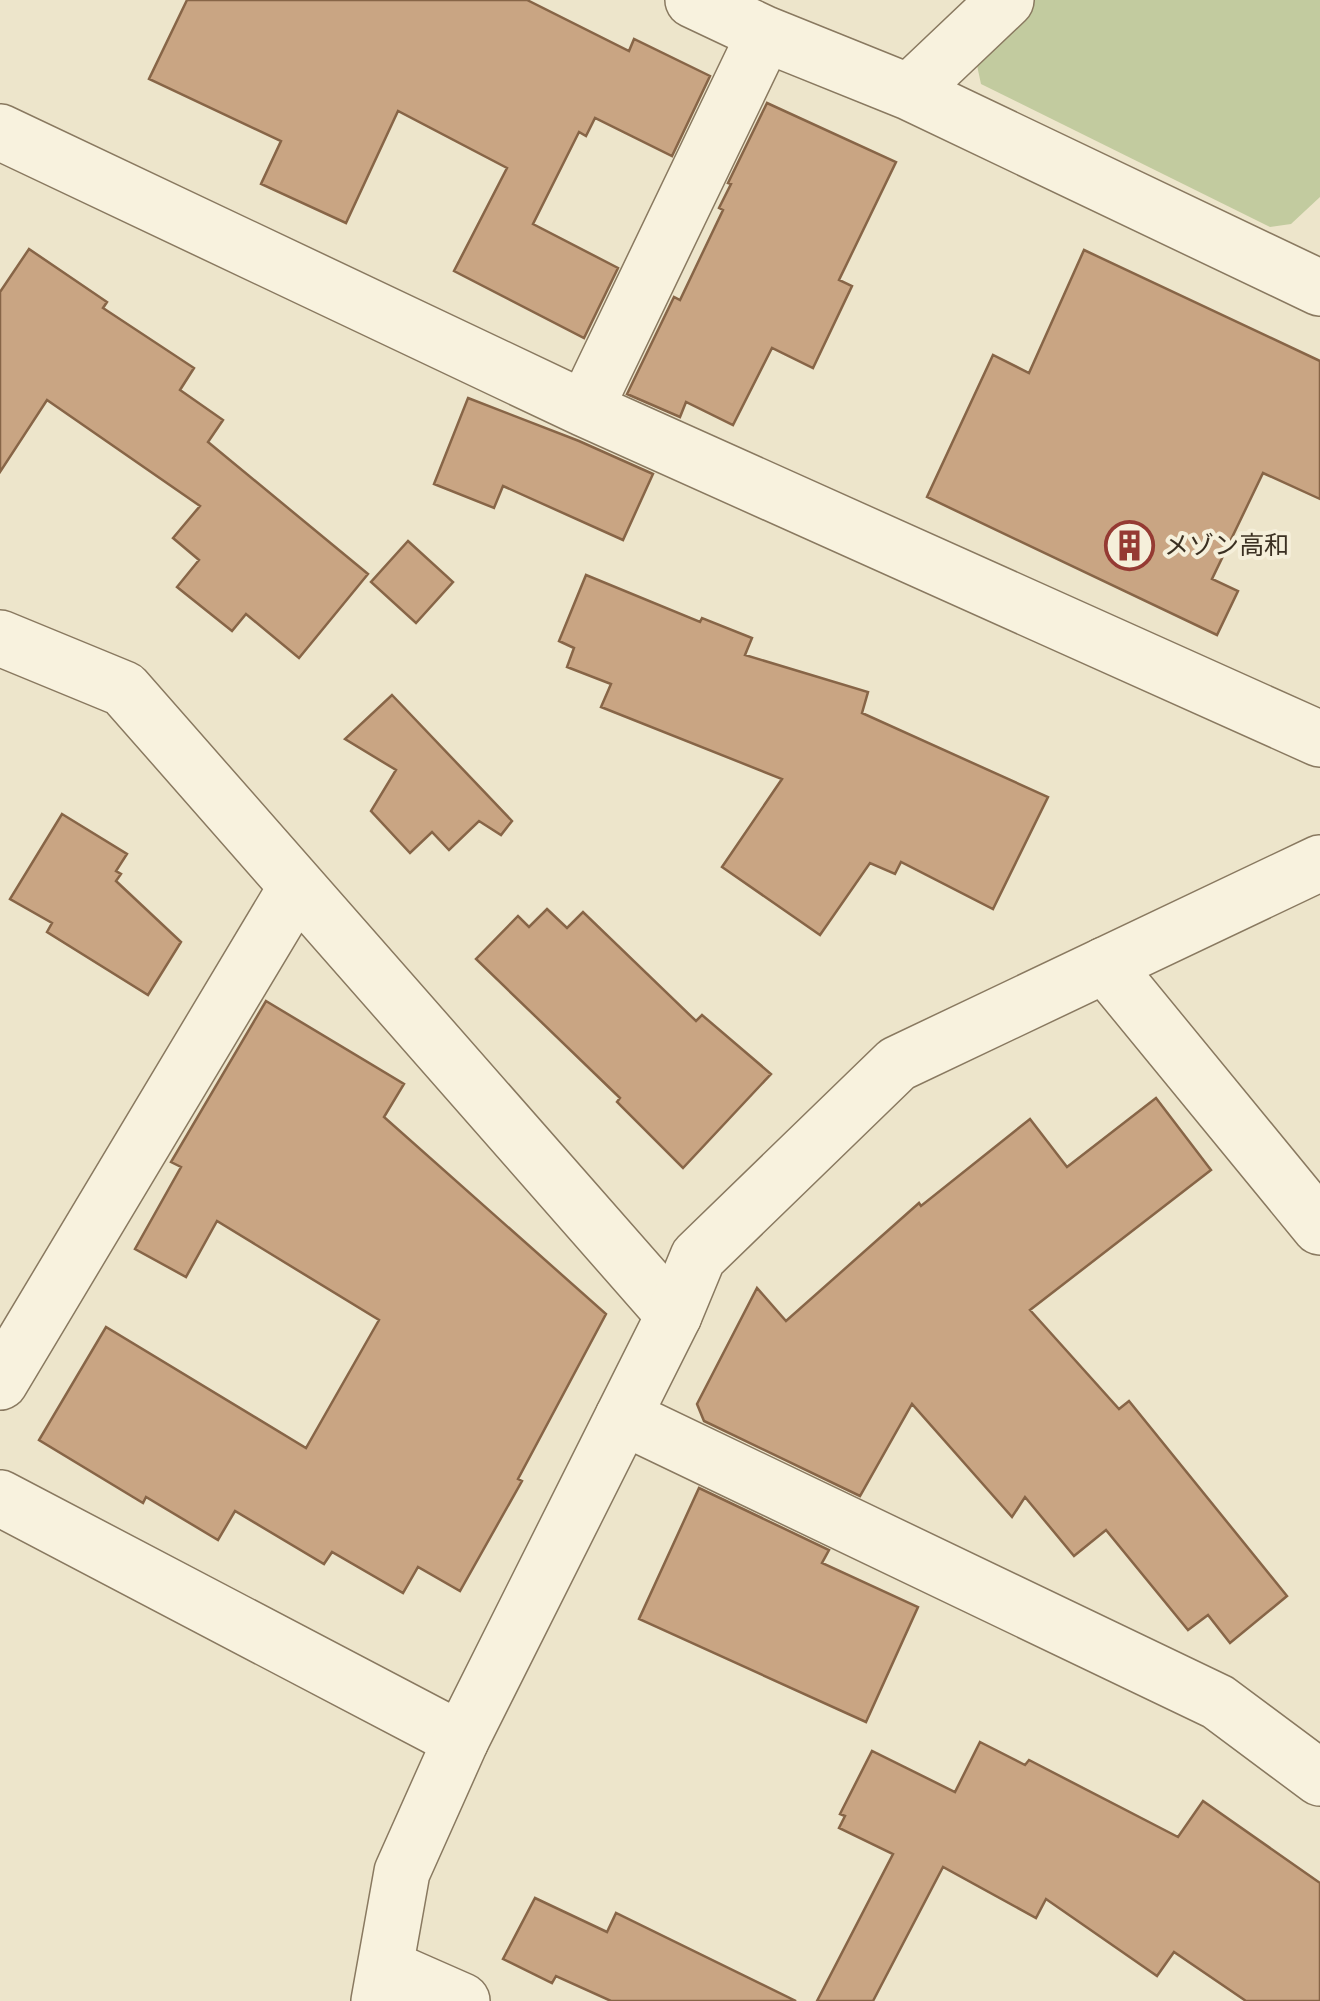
<svg xmlns="http://www.w3.org/2000/svg" width="1320" height="2001" font-family="Merriweather,'Noto Sans JP',serif">
	<style>
		.green { fill: #c2cb9f }
		.building { fill: #c9a583; stroke: #876547; stroke-width: 2.5 }
		.lines { fill: none; stroke-linecap: round; stroke-linejoin: round }
		.minor-casing { stroke: #897960; stroke-width: 58 }
		.tertiary-casing { stroke: #897960; stroke-width: 58 }
		.minor { stroke: #f8f2de; stroke-width: 55 }
		.tertiary { stroke: #f8f2de; stroke-width: 55 }
		.labels { text-anchor: middle; dominant-baseline: central; stroke-width: 8; stroke-linejoin: round; paint-order: stroke }
		.poi-label { font-size: 25px; fill: #3b3022; stroke: #f5efda; text-anchor: start }
	</style>
	<rect width="100%" height="100%" fill="#ede5cb"/>
	<path class="green" d="M1035,0H1320V197L1291,224L1270,227L981,84L975,56Z"/>
	<path class="building" d="M187,0H527L629,51L634,39L710,76L672,156L595,118L586,136L579,132L533,224L618,268L584,338L454,271L507,168L398,111L346,223L261,184L281,141L149,79Z
		M767,103L896,162L839,280L852,286L813,368L772,348L733,425L686,402L680,417L627,394L674,297L680,300L723,210L719,208L731,184L728,183Z
		M29,249L107,302L103,308L194,368L180,390L223,420L208,442L368,574L299,658L246,614L232,631L177,587L199,560L173,538L200,506L47,400L0,472V292Z
		M1084,250L1320,361V499L1263,473L1212,579L1238,591L1217,635L927,497L993,355L1029,373Z
		M468,398L579,441L653,474L623,540L503,486L494,508L434,484Z
		M408,541L453,582L416,623L371,582Z
		M586,575L700,622L702,618L752,638L745,655L868,692L862,713L1048,797L993,909L901,862L895,874L870,863L820,935L722,867L782,779L601,707L611,684L567,667L574,648L559,641Z
		M392,695L512,821L501,835L479,821L449,850L432,832L410,853L371,811L396,770L345,739Z
		M62,814L127,854L116,871L121,874L116,881L181,942L148,995L47,932L52,923L10,899Z
		M547,909L567,928L583,912L696,1021L702,1015L771,1074L683,1168L617,1102L620,1098L476,959L518,916L529,927Z
		M266,1001L404,1084L384,1117L606,1314L518,1479L522,1481L460,1591L418,1567L403,1593L332,1552L324,1564L235,1511L218,1540L146,1497L143,1503L39,1440L106,1327L306,1448L379,1320L217,1221L186,1277L135,1249L181,1167L171,1162Z
		M1156,1098L1211,1170L1030,1310L1119,1409L1129,1401L1287,1596L1230,1643L1208,1615L1188,1630L1106,1530L1074,1556L1025,1497L1012,1517L912,1404L860,1496L704,1421L697,1404L757,1288L786,1321L919,1203L921,1206L1030,1119L1067,1167Z
		M699,1488L829,1550L822,1563L918,1607L866,1722L639,1619Z
		M980,1742L1025,1765L1029,1760L1178,1837L1203,1801L1320,1883V2001H1246L1174,1952L1157,1976L1046,1899L1036,1918L943,1867L873,2001H817L893,1854L839,1828L845,1816L840,1814L872,1751L955,1792Z
		M535,1898L607,1932L616,1913L796,2001H611L556,1976L552,1983L503,1959Z"/>
	<g class="lines">
		<defs>
			<path id="minor" d="M693,0L765,34L909,92L1320,288
				M909,92L1006,0
				M0,132L585,409L1320,739
				M585,409L765,34
				M0,638L124,689L674,1315
				M1105,965L1320,1227
				M0,1382L296,888
				M623,1417L1218,1702L1320,1778
				M0,1498L461,1740
				M387,1968L462,2001"/>
			<path id="tertiary" d="M379,2001L402,1872L461,1740L674,1315L698,1257L897,1064L1320,863"/>
		</defs>
		<use href="#minor" class="minor-casing"/>
		<use href="#tertiary" class="tertiary-casing"/>
		<use href="#minor" class="minor"/>
		<use href="#tertiary" class="tertiary"/>
	</g>
	<defs>
		<symbol id="building-ring" viewBox="-11 -11 22 22"><circle r="9.5" fill="#f5efda" stroke="#953a33" stroke-width="1.5"/><path d="M-4-6H4V6H1V3H-1V6H-4ZM-2.5-4.3h1.7v1.8h-1.7ZM.8-4.3h1.7v1.8H.8ZM-2.5-1h1.7V.8h-1.7ZM.8-1h1.7V.8H.8Z" fill="#953a33"/></symbol>
	</defs>
	<g fill-rule="evenodd">
		<use href="#building-ring" x="1102" y="518" width="55" height="55"/>
	</g>
	<g class="labels">
		<g class="poi-label">
			<text x="1164" y="545">メゾン高和</text>
		</g>
	</g>
</svg>
